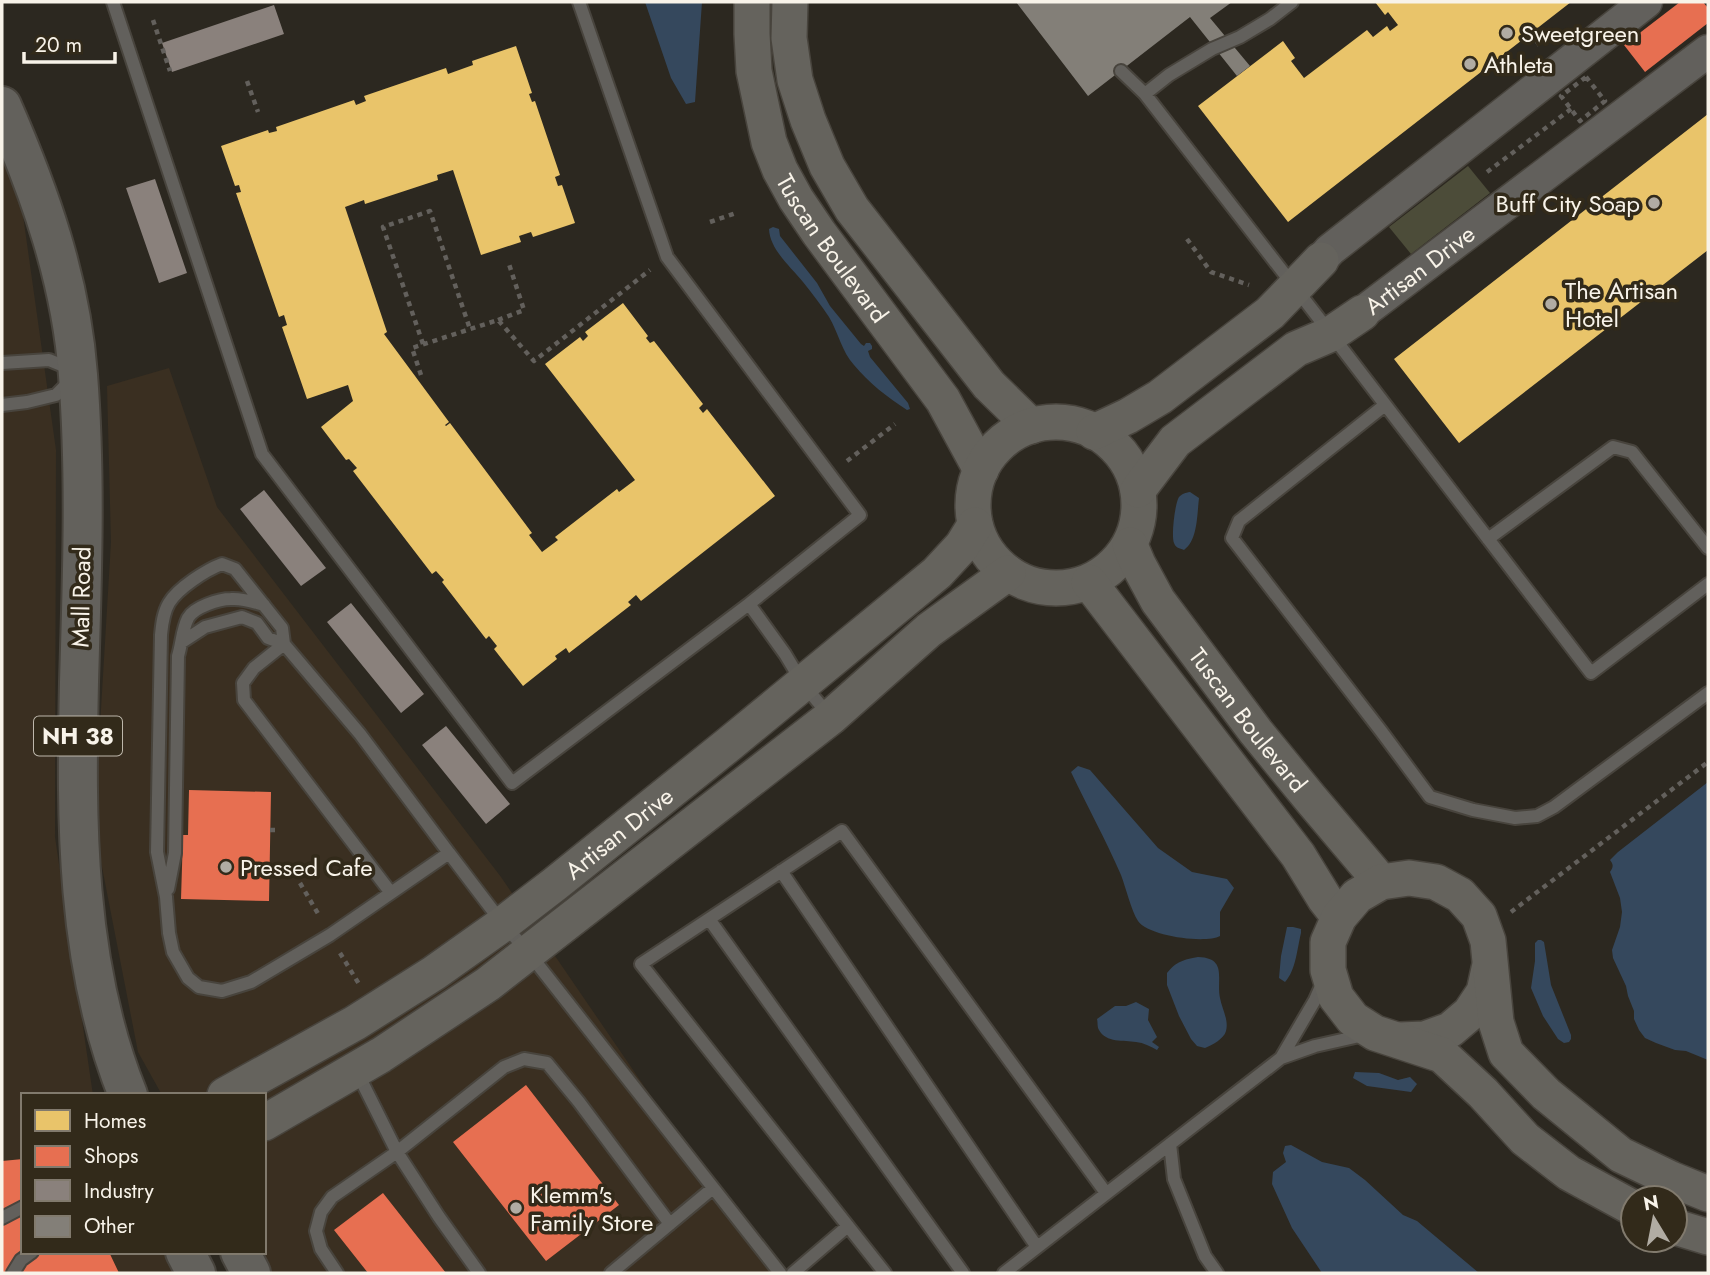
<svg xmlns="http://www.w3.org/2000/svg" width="1710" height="1275" font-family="Jost,sans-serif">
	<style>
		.commercial { fill: #3a2f21 }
		.green { fill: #4c4c39 }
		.water { fill: #35485d }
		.homes { fill: #e9c46a }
		.shops { fill: #e76f51 }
		.industry { fill: #8a817c }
		.building { fill: #837f78 }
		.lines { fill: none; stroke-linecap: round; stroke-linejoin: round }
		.service-casing { stroke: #48443d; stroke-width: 16 }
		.tertiary-casing { stroke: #48443d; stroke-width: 35 }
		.secondary-casing { stroke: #48443d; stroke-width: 38 }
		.primary-casing { stroke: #48443d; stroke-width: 42 }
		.path { stroke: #63605c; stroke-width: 4.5; stroke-dasharray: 5 5; stroke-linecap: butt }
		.service { stroke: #62605c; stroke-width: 12 }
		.tertiary { stroke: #62605c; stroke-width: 32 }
		.secondary { stroke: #65635d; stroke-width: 35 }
		.primary { stroke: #63615c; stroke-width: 38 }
		.poi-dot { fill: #b1aca3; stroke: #322a1a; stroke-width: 2.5 }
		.labels { text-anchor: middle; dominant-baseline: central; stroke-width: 7; stroke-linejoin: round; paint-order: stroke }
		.shield { fill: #322a1a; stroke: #bdb7ab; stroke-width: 2 }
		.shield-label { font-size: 23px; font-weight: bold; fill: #f8f3e9 }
		.poi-label { font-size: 24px; fill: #f8f3e9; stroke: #322a1a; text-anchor: start }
		.street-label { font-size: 24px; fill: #f8f3e9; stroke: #322a1a }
	</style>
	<rect width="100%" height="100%" fill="#2c2820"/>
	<path class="commercial" d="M2,160L21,201L56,450L55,837L93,1095H23V1252H172L183,1273H2Z
		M169,368L217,507L501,877L772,1273H261L249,1252H264V1095H162L138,1052L94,826L111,542L107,386Z"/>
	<path class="green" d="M1468,166L1490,193L1411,254L1389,227Z"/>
	<path class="water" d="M645,2H702L695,102L686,104L671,78Z
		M773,227L779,229L780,236L817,283L830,306L861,344L864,346L866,343H870L872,346V349L868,351L870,357L908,403L910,409L907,410C887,397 869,383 854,365C842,352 838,332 829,317C821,305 812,293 803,282C791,267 770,250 769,229Z
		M1190,492L1199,498C1197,514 1198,540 1184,550C1179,548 1176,548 1174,543C1171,536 1175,503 1179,497C1183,493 1185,493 1190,492Z
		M1078,766L1090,770L1158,848L1192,872L1227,879L1234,888L1220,912V936C1205,944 1148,936 1138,921C1131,910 1126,888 1121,875C1106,840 1087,806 1071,772Z
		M1708,782V1060L1686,1051L1675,1050L1656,1043L1645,1038L1639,1030L1634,1019V1011L1628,996L1626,986L1613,958L1612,950L1620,927L1622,912L1620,898L1610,872C1613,867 1614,865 1610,860L1618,852Z
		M1287,927H1293L1301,929V933C1297,949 1296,970 1285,982L1279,978L1281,956Z
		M1538,940H1541L1544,942L1551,985L1571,1035V1039L1569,1042L1564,1043L1558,1039L1543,1016L1531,988L1535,961V943Z
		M1198,957C1228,958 1216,979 1220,998C1222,1009 1229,1020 1226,1031C1224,1039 1212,1045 1205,1048L1197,1046L1191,1039L1179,1016L1167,985V973C1177,961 1183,960 1198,957Z
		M1136,1002L1149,1009L1148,1020L1157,1037L1152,1042L1159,1047L1157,1050C1150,1046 1144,1043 1136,1042C1124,1040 1106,1043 1099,1030C1097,1027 1098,1023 1097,1019L1115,1006H1126Z
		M1355,1072L1379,1073L1398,1080L1410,1077L1417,1084L1411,1092L1367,1086L1353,1078Z
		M1291,1145L1322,1162L1349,1168L1365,1180L1403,1215L1417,1221L1479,1273H1322L1292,1228L1272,1184L1273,1172L1286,1162L1283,1153L1285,1146Z"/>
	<path class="homes" d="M1375,2H1571L1288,222L1198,106L1283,41L1295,58L1291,61L1304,78L1367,30L1373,37L1387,26L1390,31L1398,25L1388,12L1385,15Z
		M516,46L532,93L529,94L532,102L535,101L560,175L555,177L558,186L562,185L575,223L533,237L531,232L519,236L521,242L481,255L453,170L437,175L438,180L365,204L364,200L345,207L387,332L384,334L449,422L445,425L446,426L450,423L532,533L529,535L542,552L558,540L555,537L617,489L619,492L635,480L545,364L580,337L583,341L588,336L585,332L623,303L648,336L646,338L650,343L654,341L703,404L699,408L703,413L707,409L775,496L641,601L636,595L628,602L631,605L569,653L566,648L555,656L557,659L523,686L494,649L497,646L489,636L486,639L442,582L444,580L436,571L432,574L353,471L357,468L349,459L346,460L321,427L353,401L348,385L307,399L282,327L287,325L284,315L279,317L236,193L241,192L239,185L235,186L221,146L268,130L269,133L277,131L276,127L354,100L356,105L366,101L364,96L446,68L448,74L473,65L472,61Z
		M1708,114V250L1459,443L1394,359Z"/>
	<path class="shops" d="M1680,2H1703L1708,8V23L1645,72L1624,45Z
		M189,790L271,792L269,901L181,899L183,835H188Z
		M526,1085L619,1205L546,1261L453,1142Z
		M23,1159V1252H109L119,1273H2V1161Z
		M383,1193L446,1273H368L334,1230Z"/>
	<path class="industry" d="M274,5L284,34L172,72L162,43Z
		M155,179L187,273L159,283L126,188Z
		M264,490L326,568L301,586L240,509Z
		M351,603L424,694L401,713L327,622Z
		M446,726L510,804L486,824L422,745Z"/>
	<path class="building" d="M1016,2H1232L1210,18L1250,66L1237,76L1190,17L1088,96Z"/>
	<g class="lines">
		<defs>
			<path id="service" d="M113,2L262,454L512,783L749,604
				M579,2L667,257L860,515L749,604L785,654L803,684L828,714
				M1292,2L1270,19L1240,37L1212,49L1169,75L1145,94L1331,334L1591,673L1708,584
				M1121,71L1145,94
				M2,363L49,360L71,369
				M2,405L27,402L56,395L71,380
				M1385,405L1239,521L1232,538L1381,731L1430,797L1473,810L1515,818L1537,816L1554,807L1708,693
				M1488,539L1613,447L1632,452L1708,548
				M182,642L205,627L242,617L257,623L268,638L284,644
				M284,644L254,668L243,683L244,700L391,893
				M449,853L360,734L284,644L282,628L235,569L222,564C206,570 178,588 169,603C163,613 162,625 161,635L157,852L166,897L169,933L173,952L188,978L199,987L222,991L251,982L330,935L449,853L503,924L528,952L780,1273
				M781,871L1037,1247
				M168,889L175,853L178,656C182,643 182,630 188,618C194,607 219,599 231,599C243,598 253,602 264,605
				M709,919L963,1273
				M1281,1058L1315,1000L1323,982
				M356,1070L397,1152L439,1217L479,1273
				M1170,1144L1174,1179L1205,1256L1217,1273
				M2,1218L23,1207
				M13,1273L21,1260L32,1252
				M337,1273L321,1249L316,1231L321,1212L332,1197L397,1152L504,1067L524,1059L547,1063L579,1102L670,1224
				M611,1273L713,1188
				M793,1273L848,1226
				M885,1273L641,964L842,831L1106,1193
				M1004,1273L1281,1058L1315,1046L1364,1035"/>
			<g id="tertiary">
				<path d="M1321,260L1330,250L1646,2"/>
				<path id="s1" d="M1362,313L1708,51"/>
			</g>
			<g id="secondary">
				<path id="s2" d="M752,2V34L754,71L769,142L780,170L796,199L819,233L943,400L981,470"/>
				<path d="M790,2L789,38L795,80L808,120L827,166L852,209L989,385L1031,426"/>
				<circle cx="1056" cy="505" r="83"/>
				<path d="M1094,432L1128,416L1160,397L1270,313L1321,260"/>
				<path d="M1138,490L1175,441L1296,349L1331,334L1362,313"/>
				<path id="s3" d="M1130,545L1138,564L1158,601L1256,732L1310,798L1381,882"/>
				<path d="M1089,582L1298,855L1325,899L1339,917"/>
				<path d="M1400,1040L1425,1039L1450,1030L1470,1013L1484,992L1489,969"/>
				<path id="s4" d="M225,1095L355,1023L434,973L503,924L555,884L728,745L937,573L962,546L975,525"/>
				<path d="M264,1123L381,1055L488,984L831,717L929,630L1008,573"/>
				<path d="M1633,1208L1569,1173L1525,1139L1483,1093L1442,1055L1375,1033L1353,1019L1336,997L1328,970V942L1339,917L1357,896L1381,882L1409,878L1436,882L1460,895L1479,916L1488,941L1496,1022L1506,1053L1546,1094L1621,1155L1671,1179L1708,1194"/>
				<path d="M1675,1227L1708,1237"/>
			</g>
			<path id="primary" d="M2,106C40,193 71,280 78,375C86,477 82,580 79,682C76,820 75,964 128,1095
				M185,1252L196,1273
				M240,1252L251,1273"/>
		</defs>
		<use href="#service" class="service-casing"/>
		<use href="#tertiary" class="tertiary-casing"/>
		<use href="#secondary" class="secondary-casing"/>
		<use href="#primary" class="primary-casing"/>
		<path class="path" d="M153,20L170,71
			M1531,33L1540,46
			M1586,77L1605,101L1580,121L1561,96Z
			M247,81L258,112
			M1487,172L1571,109
			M710,222L736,213
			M1187,239L1211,272L1249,285
			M498,320L524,310L508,261
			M423,344L383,227L430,211L470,329
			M421,375L412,348L498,320L534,361L650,270
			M847,461L895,424
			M270,830H280
			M300,883L320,917
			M1511,912L1708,762
			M340,953L359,984"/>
		<use href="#service" class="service"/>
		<use href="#tertiary" class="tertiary"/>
		<use href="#secondary" class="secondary"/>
		<use href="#primary" class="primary"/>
	</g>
	<g class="poi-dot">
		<circle cx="1507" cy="33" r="7"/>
		<circle cx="1470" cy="64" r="7"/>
		<circle cx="1654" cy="203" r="7"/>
		<circle cx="1551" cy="304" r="7"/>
		<circle cx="226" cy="867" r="7"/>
		<circle cx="516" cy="1208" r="7"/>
	</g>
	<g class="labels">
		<rect class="shield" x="34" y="716.5" width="88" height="39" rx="5"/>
		<g class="shield-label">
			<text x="78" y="736">NH 38</text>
		</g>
		<g class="poi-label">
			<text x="1521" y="33">Sweetgreen</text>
			<text x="1484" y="64">Athleta</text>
			<text x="1640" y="203" text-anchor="end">Buff City Soap</text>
			<text x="1565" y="290">The Artisan<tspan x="1565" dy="28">Hotel</tspan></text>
			<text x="240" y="867">Pressed Cafe</text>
			<text x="530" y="1194">Klemm's<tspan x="530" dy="28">Family Store</tspan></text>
		</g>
		<g class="street-label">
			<text stroke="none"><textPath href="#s2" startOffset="266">Tuscan Boulevard</textPath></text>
			<text stroke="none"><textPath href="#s1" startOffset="72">Artisan Drive</textPath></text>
			<text transform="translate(81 597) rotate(-89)">Mall Road</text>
			<text stroke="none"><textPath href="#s3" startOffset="212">Tuscan Boulevard</textPath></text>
			<text stroke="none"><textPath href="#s4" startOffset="474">Artisan Drive</textPath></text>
		</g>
	</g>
	<rect width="1710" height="1275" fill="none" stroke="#f8f3e9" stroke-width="7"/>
	<rect x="21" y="1093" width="245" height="161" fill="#322a1a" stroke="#817a6d" stroke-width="2"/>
	<rect x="35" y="1110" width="35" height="21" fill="#e9c46a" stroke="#817a6d" stroke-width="2"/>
	<text x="84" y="1128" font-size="21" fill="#f8f3e9">Homes</text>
	<rect x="35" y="1146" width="35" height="21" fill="#e76f51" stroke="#817a6d" stroke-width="2"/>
	<text x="84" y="1163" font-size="21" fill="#f8f3e9">Shops</text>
	<rect x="35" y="1180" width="35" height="21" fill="#8a817c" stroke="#817a6d" stroke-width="2"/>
	<text x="84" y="1198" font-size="21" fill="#f8f3e9">Industry</text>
	<rect x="35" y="1216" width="35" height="21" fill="#837f78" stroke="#817a6d" stroke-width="2"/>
	<text x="84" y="1233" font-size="21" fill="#f8f3e9">Other</text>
	<g transform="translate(1654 1219) rotate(350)"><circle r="33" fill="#322a1a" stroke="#817a6d" stroke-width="2"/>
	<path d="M0-5L12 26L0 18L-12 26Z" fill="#b1aca3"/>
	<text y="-10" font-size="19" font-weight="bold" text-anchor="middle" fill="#f8f3e9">N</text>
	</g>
	<path d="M24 52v10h91v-10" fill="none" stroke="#f8f3e9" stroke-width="3.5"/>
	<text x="35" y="52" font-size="21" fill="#f8f3e9" stroke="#322a1a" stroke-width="5" paint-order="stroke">20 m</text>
</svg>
